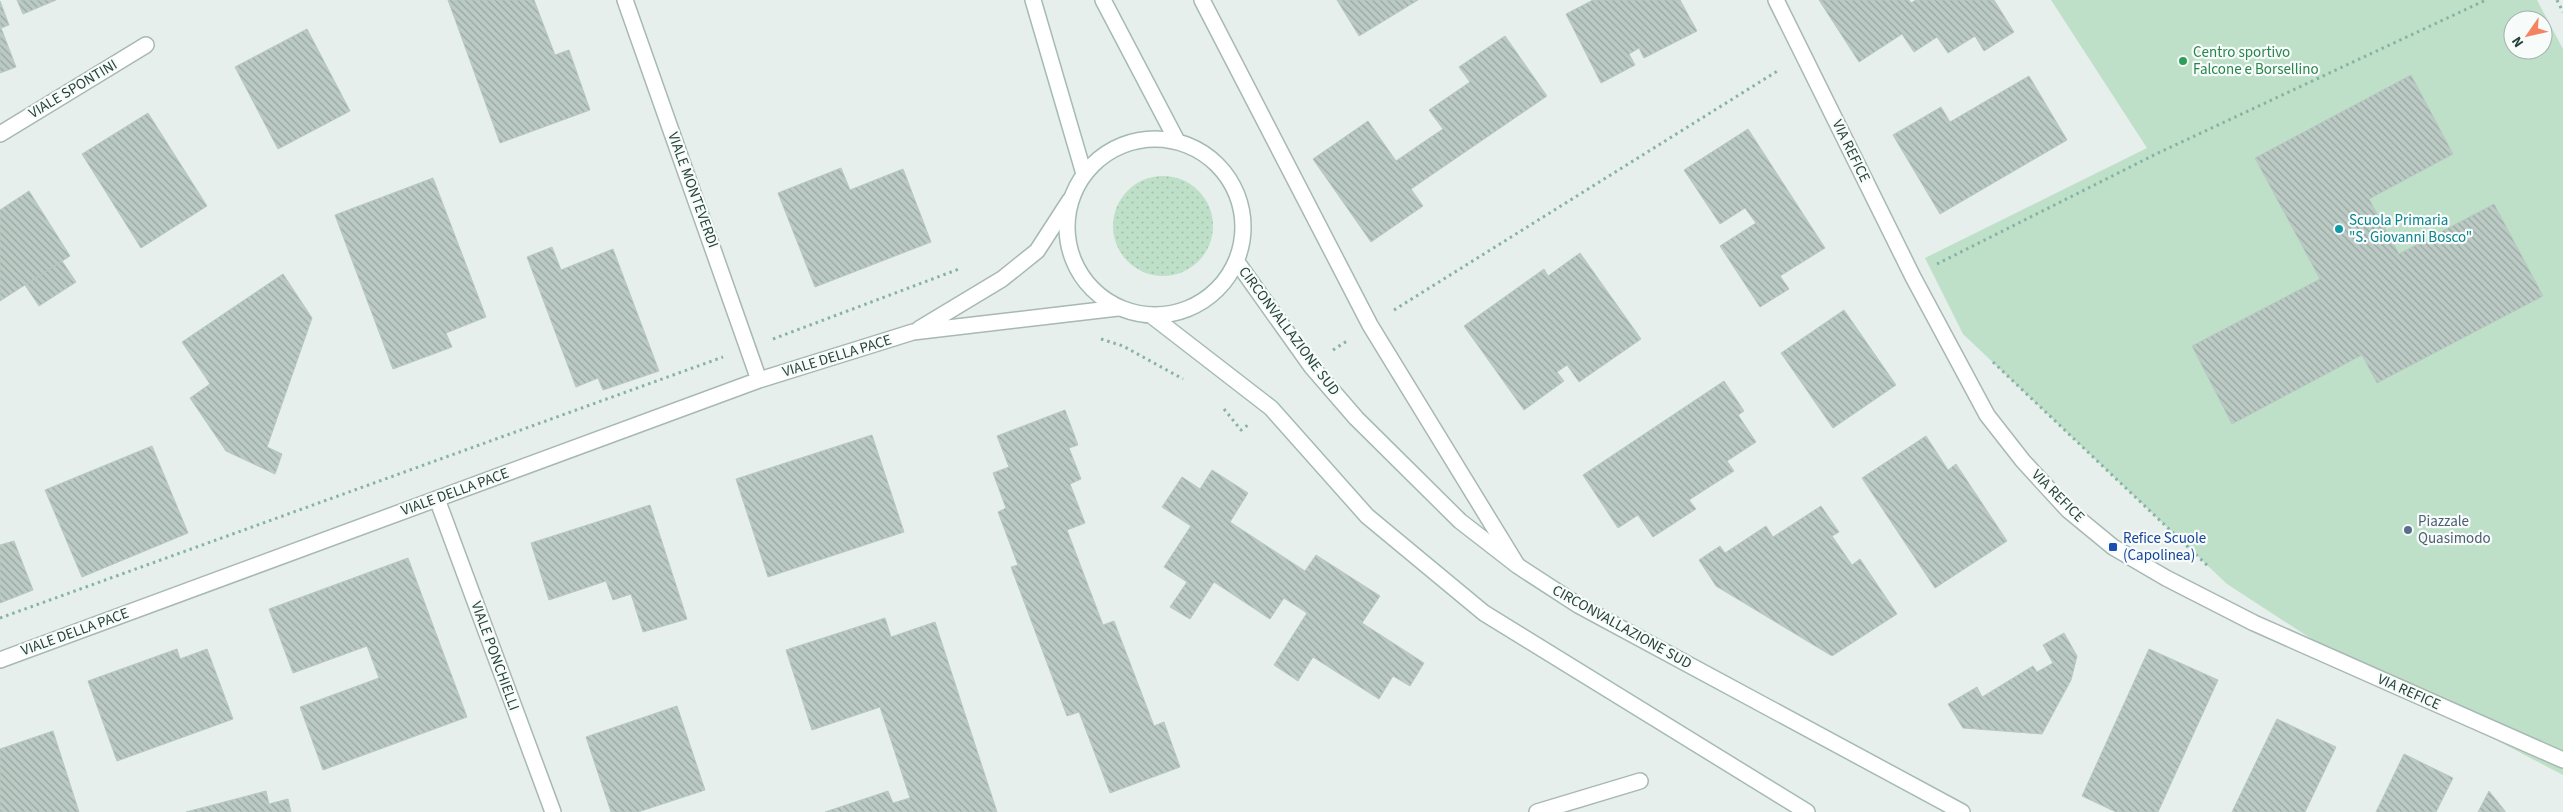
<svg xmlns="http://www.w3.org/2000/svg" width="2563" height="812" font-family="'Source Sans 3',sans-serif">
	<style>
		.grass { fill: url(#grass-dots) }
		.pitch { fill: #bfe0c8; fill-rule: evenodd }
		.building { fill: url(#building-back-hatch); stroke: #b8c9c2 }
		.lines { fill: none; stroke-linecap: round; stroke-linejoin: round }
		.lane-casing { stroke: #a8b8b2; stroke-width: 18 }
		.street-casing { stroke: #a8b8b2; stroke-width: 18 }
		.secondary-casing { stroke: #a4bbb3; stroke-width: 18 }
		.path { stroke: #86b3a5; stroke-width: 3; stroke-dasharray: 2.5 4; stroke-linecap: butt }
		.lane { stroke: #fff; stroke-width: 15 }
		.street { stroke: #fff; stroke-width: 15 }
		.secondary { stroke: #fff; stroke-width: 15 }
		.leisure-dot { fill: #2e9e5b; stroke: #f7fbf9; stroke-width: 2 }
		.culture-dot { fill: #0f9aa8; stroke: #f7fbf9; stroke-width: 2 }
		.service-dot { fill: #5c6f8a; stroke: #f7fbf9; stroke-width: 2 }
		.transit-dot { fill: #1a4fb4; stroke: #f7fbf9; stroke-width: 2 }
		.labels { text-anchor: middle; dominant-baseline: central; stroke-width: 4.5; stroke-linejoin: round; paint-order: stroke }
		.leisure-label { font-size: 15px; fill: #27864d; stroke: #f7fbf9; text-anchor: start }
		.street-label { font-size: 15px; fill: #24423a; stroke: #f7fbf9 }
		.culture-label { font-size: 15px; fill: #0d838f; stroke: #f7fbf9; text-anchor: start }
		.service-label { font-size: 15px; fill: #4e5e75; stroke: #f7fbf9; text-anchor: start }
		.transit-label { font-size: 15px; fill: #164399; stroke: #f7fbf9; text-anchor: start }
	</style>
	<defs>
		<pattern id="grass-dots" width="8" height="8" patternUnits="userSpaceOnUse" patternTransform="scale(1.25)"><rect width="8" height="8" fill="#bfe0c8"/><path d="M2 2h.1M6 6h.1" fill="none" stroke="#a4c1ad" stroke-width="1.8" stroke-linecap="round"/></pattern>
		<pattern id="building-back-hatch" width="6" height="6" patternUnits="userSpaceOnUse" patternTransform="scale(1.25)"><rect width="6" height="6" fill="#bbcac4"/><path d="M-1 5l2 2M0 0l6 6M5-1l2 2" fill="none" stroke="#98a6a0"/></pattern>
	</defs>
	<rect width="100%" height="100%" fill="#e6efeb"/>
	<path class="grass" d="M1113 226a50 50 0 1 1 100 0a50 50 0 1 1-100 0Z"/>
	<path class="pitch" d="M2051,0H2537L2563,49V775L2347,662L2227,584L1963,334L1925,258L2147,148ZM2513,20H2543V50H2513Z"/>
	<path class="building" d="M17,0H56L23,14Z
		M448,0H534L555,55L569,50L590,110L500,143Z
		M1337,0H1418L1359,36Z
		M1593,0H1680L1697,31L1644,58L1639,48L1629,54L1635,65L1601,83L1566,14Z
		M1819,0H1909L1911,3L1916,0H1994L2014,32L1984,51L1975,36L1948,53L1937,37L1914,52L1902,34L1859,62Z
		M0,1L9,25L1,28L16,67L0,73Z
		M307,29L350,111L278,149L235,67Z
		M1505,36L1547,96L1446,165L1428,139L1443,129L1429,110L1470,82L1459,67Z
		M2411,75L2453,154L2369,199L2399,254L2494,204L2543,296L2377,383L2362,355L2232,424L2192,346L2320,279L2255,158Z
		M2029,76L2067,140L1940,214L1893,135L1941,107L1950,122Z
		M148,113L207,206L141,248L82,154Z
		M1368,121L1396,161L1428,139L1446,165L1411,189L1423,206L1371,242L1313,159Z
		M1748,129L1825,248L1780,276L1789,289L1760,307L1720,246L1756,223L1745,208L1720,224L1684,170Z
		M841,168L850,190L903,169L931,242L815,287L778,193Z
		M433,178L486,317L446,333L452,347L393,369L335,215Z
		M29,191L70,256L0,301V210Z
		M552,247L561,270L613,249L659,371L603,390L598,378L576,387L527,257Z
		M1580,253L1641,339L1579,382L1567,365L1557,372L1564,381L1524,410L1464,326L1544,269L1548,276Z
		M62,261L76,282L39,306L25,285Z
		M283,274L312,318L267,447L282,454L275,474L226,451L190,398L210,384L182,342Z
		M1844,310L1896,385L1833,428L1781,353Z
		M1724,381L1744,411L1738,415L1756,442L1727,461L1734,471L1689,500L1696,509L1653,537L1638,515L1618,528L1583,475Z
		M1065,410L1078,445L1069,448L1081,479L1070,484L1085,523L1067,530L1103,625L1114,621L1154,726L1164,722L1180,767L1110,793L1079,712L1067,716L1011,567L1018,565L998,512L1006,508L993,473L1009,467L997,436Z
		M872,435L904,532L768,577L736,479Z
		M1926,436L1948,470L1956,464L2007,541L1935,588L1862,478Z
		M152,446L188,533L82,577L45,490Z
		M1212,470L1248,493L1230,522L1305,571L1316,555L1380,596L1362,623L1424,663L1410,686L1393,676L1379,699L1313,657L1298,681L1274,665L1307,613L1284,598L1270,619L1214,582L1190,619L1170,607L1187,582L1164,567L1191,526L1162,507L1182,477L1200,489Z
		M650,505L687,619L643,632L631,594L613,600L606,581L549,600L531,543Z
		M1821,506L1839,532L1832,536L1852,565L1860,559L1897,614L1832,656L1716,586L1699,560L1720,546L1725,553L1766,526L1773,537Z
		M14,541L33,590L0,603V545Z
		M408,558L467,717L323,770L300,707L379,678L367,646L293,673L269,609Z
		M885,618L891,637L935,622L997,812H825L888,791L893,803L910,798L880,707L812,730L786,650Z
		M2064,633L2077,656L2071,680L2042,734L1963,728L1948,704L1977,687L1982,697L2033,666L2037,672L2053,663L2043,645Z
		M177,649L180,659L207,649L233,719L117,761L88,681Z
		M2149,649L2218,680L2158,812H2116L2082,796Z
		M677,706L705,790L638,812H611L586,737Z
		M2277,719L2336,747L2305,812H2232Z
		M53,731L79,812H0V749Z
		M2404,754L2453,778L2436,812H2376Z
		M266,791L269,804L288,799L291,812H186Z
		M2489,791L2505,811V812H2478Z"/>
	<g class="lines">
		<defs>
			<path id="lane" d="M1202,0L1370,325L1517,565"/>
			<path id="street" d="M625,0L759,380
				M1776,0L1913,277L1987,415L2023,461L2068,510L2113,547L2166,578L2254,623L2563,760
				M0,134L146,45
				M919,329L1002,279L1037,251L1070,200
				M437,499L553,812
				M0,660L759,380L913,332L1118,308
				M1537,812L1640,781"/>
			<path id="secondary" d="M1033,0L1084,174
				M1103,0L1177,141
				M1067 227a88 88 0 1 1 176 0a88 88 0 1 1-176 0Z
				M1237,262L1311,366L1356,418L1460,521L1518,566L1578,605L1962,812
				M1152,316L1271,408L1367,516L1484,613L1807,812"/>
		</defs>
		<use href="#lane" class="lane-casing"/>
		<use href="#street" class="street-casing"/>
		<use href="#secondary" class="secondary-casing"/>
		<path class="path" d="M2557,0L2563,12
			M1937,264L2156,154L2486,0
			M1394,310L1779,70
			M773,339L959,269
			M1101,339L1123,346L1183,379
			M1333,350L1347,341
			M1993,362L2208,566
			M1224,409L1241,430L1248,425
			M0,618L723,357"/>
		<use href="#lane" class="lane"/>
		<use href="#street" class="street"/>
		<use href="#secondary" class="secondary"/>
	</g>
	<circle class="leisure-dot" cx="2183" cy="61" r="5"/>
	<circle class="culture-dot" cx="2339" cy="229" r="5"/>
	<circle class="service-dot" cx="2408" cy="530" r="5"/>
	<rect class="transit-dot" x="2108" y="542" width="10" height="10" rx="2.5"/>
	<g class="labels">
		<g class="leisure-label">
			<text x="2193" y="52">Centro sportivo<tspan x="2193" dy="17">Falcone e Borsellino</tspan></text>
		</g>
		<g class="street-label">
			<text transform="translate(73 89) rotate(-31)">VIALE SPONTINI</text>
			<text transform="translate(1851 151) rotate(64)">VIA REFICE</text>
			<text transform="translate(693 190) rotate(70)">VIALE MONTEVERDI</text>
			<text transform="translate(1289 331) rotate(53)">CIRCONVALLAZIONE SUD</text>
			<text transform="translate(837 356) rotate(-17)">VIALE DELLA PACE</text>
			<text transform="translate(455 492) rotate(-20)">VIALE DELLA PACE</text>
			<text transform="translate(2058 496) rotate(45)">VIA REFICE</text>
			<text transform="translate(1622 627) rotate(29)">CIRCONVALLAZIONE SUD</text>
			<text transform="translate(75 632) rotate(-20)">VIALE DELLA PACE</text>
			<text transform="translate(495 656) rotate(70)">VIALE PONCHIELLI</text>
			<text transform="translate(2409 692) rotate(24)">VIA REFICE</text>
		</g>
		<g class="culture-label">
			<text x="2349" y="220">Scuola Primaria<tspan x="2349" dy="17">"S. Giovanni Bosco"</tspan></text>
		</g>
		<g class="service-label">
			<text x="2418" y="521">Piazzale<tspan x="2418" dy="17">Quasimodo</tspan></text>
		</g>
		<g class="transit-label">
			<text x="2123" y="538">Refice Scuole<tspan x="2123" dy="17">(Capolinea)</tspan></text>
		</g>
	</g>
	<g transform="translate(2528 35) rotate(236)"><circle r="24" fill="#f7fbf9" stroke="#a3b1ad"/>
	<path d="M0-4L9 19L0 12L-9 19Z" fill="#f4845f"/>
	<text y="-8" font-size="14" font-weight="bold" text-anchor="middle" fill="#24423a">N</text>
	</g>
</svg>
